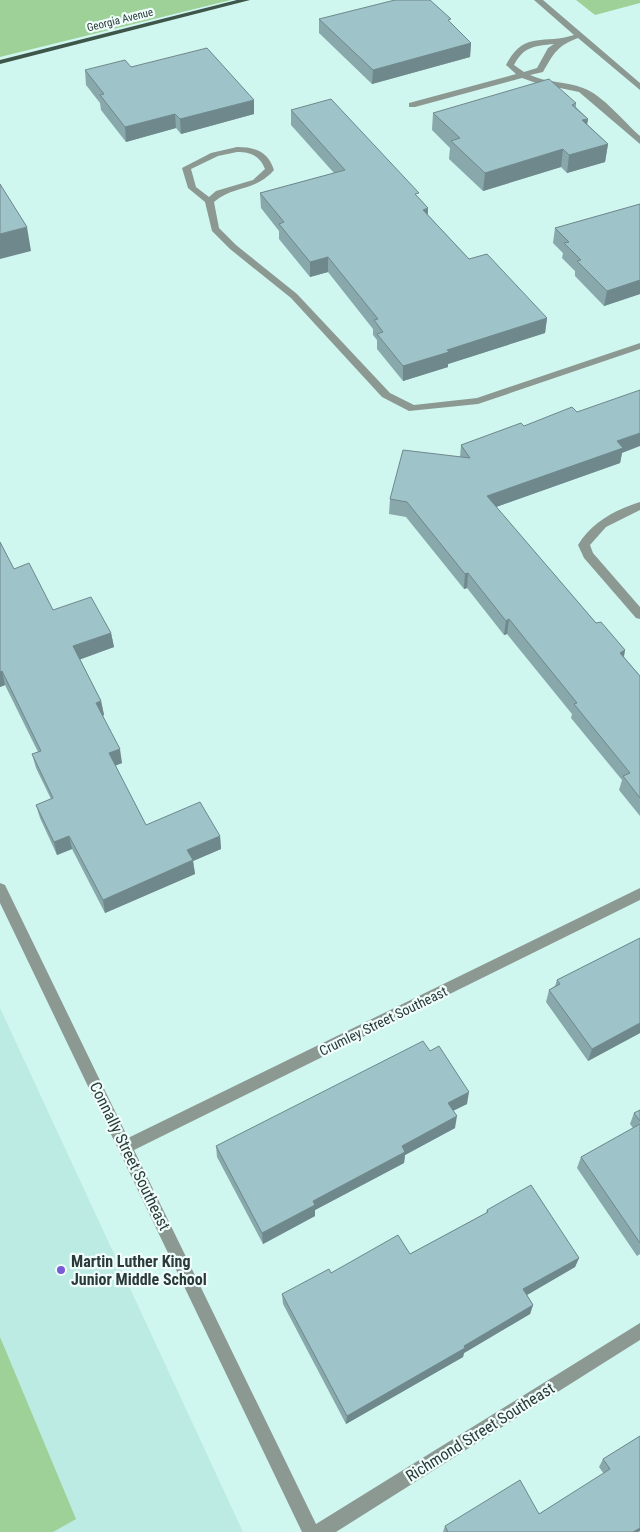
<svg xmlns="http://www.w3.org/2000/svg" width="640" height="1532" font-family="'Roboto Condensed',sans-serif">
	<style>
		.built { fill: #bcebe4 }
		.green { fill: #9dd197 }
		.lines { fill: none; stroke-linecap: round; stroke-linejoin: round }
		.minor { fill: #8c9992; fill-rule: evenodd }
		.major { fill: #3e554a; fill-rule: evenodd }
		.wall { fill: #88a8ac }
		.shaded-wall { fill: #6f888c }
		.building { fill: #9ec3c8; stroke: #6f888c }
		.poi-dot { fill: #785bd5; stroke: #effefb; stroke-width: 2 }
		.labels { text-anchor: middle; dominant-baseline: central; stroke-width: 4.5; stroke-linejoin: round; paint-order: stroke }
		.far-street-label { font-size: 11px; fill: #2b3a38; stroke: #effefb }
		.street-label { font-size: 14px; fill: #2b3a38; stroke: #effefb }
		.near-street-label { font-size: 16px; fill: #2b3a38; stroke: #effefb }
		.near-poi-label { font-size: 16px; font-weight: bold; fill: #2b3a38; stroke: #effefb; text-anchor: start }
	</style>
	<rect width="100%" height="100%" fill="#d0f6f0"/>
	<path class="built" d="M0,1008L243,1532H0Z"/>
	<path class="green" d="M0,0H231L0,57Z
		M576,0H640V3L595,15Z
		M0,1337L76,1519L53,1532H0Z"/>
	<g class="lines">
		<path class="minor" d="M534,0H543L640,83V90L578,38C557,46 554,53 543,72L530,75C547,83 566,81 583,88C603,95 624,122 640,136V144L579,92L536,83L522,78L415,107H409V103L516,74L506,65C524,30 543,45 574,35ZM554,44L548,48L537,68L524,72L514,65C524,46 535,46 554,44Z
			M237,147C256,147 268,152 274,170C255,192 234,185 214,202L219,228L236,245L297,294L390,393L414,405L477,398L640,343V349L478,404L409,411L382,397L291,298L230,249L212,231L205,202L188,188L182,168L211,153ZM237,152C251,152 260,156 265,169L253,180L216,191L209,197L196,187L191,169L218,156Z
			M640,502V510L606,527L590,545L593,553L640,607V619L636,618L584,558L578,545C592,522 615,510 640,502Z
			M0,883L5,885L128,1138L640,888V900L134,1150L316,1524L640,1323V1340L336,1532H302L0,903Z"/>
		<path class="major" d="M237,0H250L0,64V60Z"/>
	</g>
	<path class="wall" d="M319,19L450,23L471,43L470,57L372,84L319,33Z
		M131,67L254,114L181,134L176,128L126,142L101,110L100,103L86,85L85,70Z
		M576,103V107L588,119L587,124L608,144L605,162L567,173L561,167L483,191L449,159L450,148L432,130L433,113Z
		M291,110L418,197L428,208V215L469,259L547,318L545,333L448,364V367L403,381L377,349V340L373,335V329L328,272L310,277L279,239V231L261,208L260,193L334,173L291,125Z
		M640,204V294L604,306L575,276V271L562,258L563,253L553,243L555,228Z
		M577,412L622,453L620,463L496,507L596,623L625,650L624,657L640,676V816L619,790L622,780L571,718L572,714L507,634L504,635L467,588L464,589L406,517L389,514L390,499L460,457L461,445L524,426Z
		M0,542L14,569L53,610L111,633L114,647L80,659L101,701L104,715L103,716L122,763L115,766L146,825L220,836L221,849L193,861L195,874L105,913L72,849L57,855L40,818L36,805L51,799L36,768L32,754L38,752L5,685L0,687Z
		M640,938V1033L588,1061L546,1002L549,990L555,986L557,980Z
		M430,1051L467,1104L453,1111L455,1128L405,1155L404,1163L315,1210V1216L263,1244L217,1157L216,1146Z
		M640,1110V1254L637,1256L577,1168L581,1157L633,1128L630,1124L634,1113Z
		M487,1210L579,1258L575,1267L527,1295L533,1305L530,1314L464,1353L463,1357L346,1424L283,1304L282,1294L331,1273L410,1254L486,1213Z
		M640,1436V1531L638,1532H443L445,1526L539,1514L604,1474L599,1467L603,1459Z"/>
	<path class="shaded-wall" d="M471,43L470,57L372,84L373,70Z
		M254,100V114L181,134L180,119Z
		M175,114L176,128L126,142L125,127Z
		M588,119L585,136L582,120Z
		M608,144L605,162L567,173L569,155Z
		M563,149L561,167L483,191L485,173Z
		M428,208L427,223L423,210Z
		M27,227L31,251L0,259V234Z
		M328,257V272L310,277V262Z
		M640,280V294L604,306L607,291Z
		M547,318L545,333L448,364V367L403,381V366L447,350Z
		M640,433V446L622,453L620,463L485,511L487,496L617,441Z
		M468,573L467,588L464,589L465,574Z
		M509,619L507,634L504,635L506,621Z
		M111,633L114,647L76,661L73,646Z
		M625,650L622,665L620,653Z
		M2,671L5,685L0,687V672Z
		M101,701L104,715L99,717L96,703Z
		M120,749L122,763L111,767L109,753Z
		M69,836L72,849L57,855L54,842Z
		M220,836L221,849L193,861L195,874L105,913L103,900L187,850Z
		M640,1023V1033L588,1061L592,1049Z
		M469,1092L467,1104L446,1114L448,1103Z
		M457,1116L455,1128L405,1155L404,1163L315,1210V1216L263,1244L262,1233L402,1146Z
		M579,1258L575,1267L520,1299L523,1289Z
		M533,1305L530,1314L464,1353L463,1357L346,1424L347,1416L464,1346Z
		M640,1528V1531L638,1532H633Z"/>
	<path class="building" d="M395,0H430L451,19L448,20L471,43L373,70L319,19Z
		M207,48L254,100L180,119L175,114L125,127L100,95L104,94L85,70L125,60L131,67Z
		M549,79L576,103L572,105L588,119L582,120L608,144L569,155L563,149L485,173L451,141L460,138L433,113Z
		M331,99L419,193L415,194L428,208L423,210L469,259L487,254L547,318L447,350L449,352L403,366L377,334L383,332L374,320L378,319L328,257L310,262L279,224L284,222L260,193L345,170L291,110Z
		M0,184L27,227L0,234Z
		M640,204V280L607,291L577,261L581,260L564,243L569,242L555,228Z
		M640,390V433L617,441L623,448L487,496L596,623L601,622L625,650L620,653L640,676V798L623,776L630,773L574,704L577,703L509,619L506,621L468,573L465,574L407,502L390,499L403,450L470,458L461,445L521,423L524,426L572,407L577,412Z
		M0,542L14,569L29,563L53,610L91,597L111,633L73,646L101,701L96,703L120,749L109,753L146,825L200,802L220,836L187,850L193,860L103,900L69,836L54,842L36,805L53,798L32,754L41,751L2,671L0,672Z
		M640,938V1023L592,1049L549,990L560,984L557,980Z
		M423,1041L430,1051L439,1046L469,1092L448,1103L457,1116L402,1146L405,1152L313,1201L315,1205L262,1233L216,1146Z
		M640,1110V1121L634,1113Z
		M640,1124V1243L581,1157Z
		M531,1185L579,1258L523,1289L533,1305L464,1346L465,1348L347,1416L282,1294L329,1269L331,1273L398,1235L410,1254L488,1212L487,1210Z
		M640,1436V1528L633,1532H448L445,1526L520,1480L539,1514L610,1469L603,1459Z"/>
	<circle class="poi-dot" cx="61" cy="1270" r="5"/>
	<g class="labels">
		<g class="far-street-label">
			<text transform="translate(120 20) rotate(-14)">Georgia Avenue</text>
		</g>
		<g class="street-label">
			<text transform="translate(383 1021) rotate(-26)">Crumley Street Southeast</text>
		</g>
		<g class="near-street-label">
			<text transform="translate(130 1156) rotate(64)">Connally Street Southeast</text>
			<text transform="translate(480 1432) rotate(-32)">Richmond Street Southeast</text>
		</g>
		<g class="near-poi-label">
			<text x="71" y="1261">Martin Luther King<tspan x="71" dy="18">Junior Middle School</tspan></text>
		</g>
	</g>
</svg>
